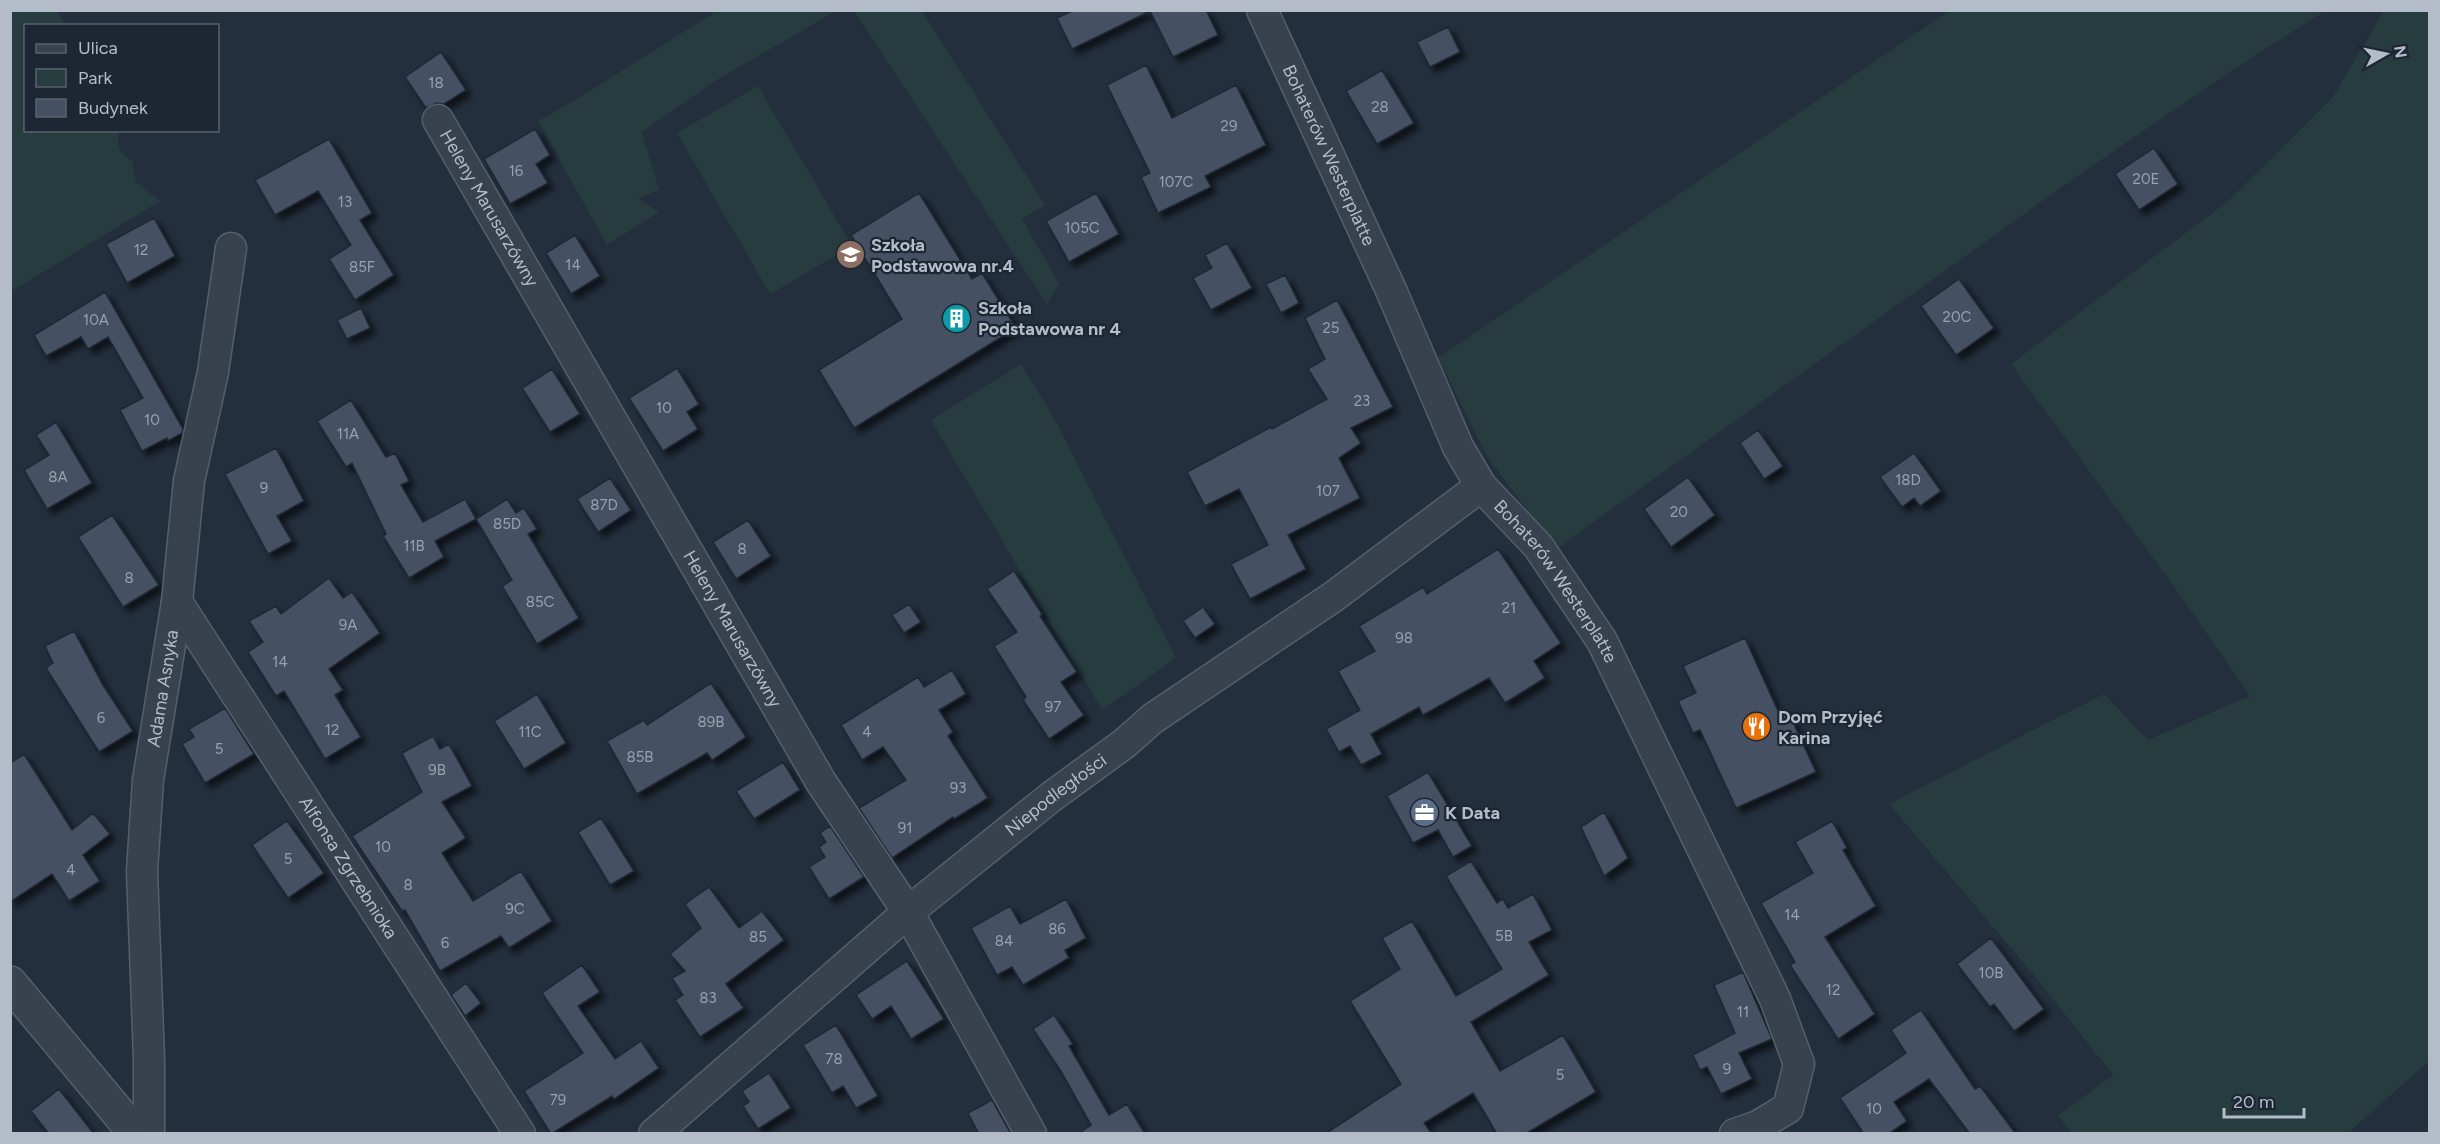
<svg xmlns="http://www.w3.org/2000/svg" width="2440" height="1144" font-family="Figtree,sans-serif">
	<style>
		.green { fill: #263c3f }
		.building { fill: #455162; stroke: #1f2835; stroke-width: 1.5; filter: url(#shadow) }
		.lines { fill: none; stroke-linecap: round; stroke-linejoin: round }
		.minor-casing { stroke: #565f6c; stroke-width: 33 }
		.tertiary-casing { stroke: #565f6c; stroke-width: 36 }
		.minor { stroke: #38414e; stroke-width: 30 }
		.tertiary { stroke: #38414e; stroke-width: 33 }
		.labels { text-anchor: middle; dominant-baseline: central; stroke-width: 4.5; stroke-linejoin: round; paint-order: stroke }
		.number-label { font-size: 15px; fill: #98a1af }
		.street-label { font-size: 18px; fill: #b4bcc9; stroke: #1d2633 }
		.poi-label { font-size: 18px; font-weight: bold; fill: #b4bcc9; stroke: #1d2633; text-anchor: start }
	</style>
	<defs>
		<filter id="shadow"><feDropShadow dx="5.5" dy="5.5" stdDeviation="3" flood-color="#0009"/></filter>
	</defs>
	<rect width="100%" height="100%" fill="#242f3e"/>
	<path class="green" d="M10,11H57L66,25L26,26V130L118,131C118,146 118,152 132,161L136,182L160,201L14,290L10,284Z
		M717,11H836L715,81L642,132L659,190L638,198L659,212L607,245L538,121L572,102Z
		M854,11H922L1045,205L1022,219L1059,284L1047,304Z
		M1949,11H2325L2237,67L2073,179L1556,549L1488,458L1438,358Z
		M2384,11H2430L2429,1061L2348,1133H2072L2058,1116L2113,1075L2034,975L1889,804L2104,694L2148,740L2250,696L2180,595L2011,364L2227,202L2333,97Z
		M758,86L852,246L770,294L677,133Z
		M1021,364L1055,420L1176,658L1102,710L931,420Z"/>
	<path class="building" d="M1074,10H1206L1218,35L1173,57L1150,11L1072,49L1057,18Z
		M1448,27L1460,52L1430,67L1417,42Z
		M441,52L466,90L444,104L437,103L426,108L405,77Z
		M1146,65L1172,118L1236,85L1266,145L1205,176L1211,187L1158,213L1141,177L1150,173L1107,85Z
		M1382,70L1414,123L1377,144L1346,91Z
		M535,129L550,155L536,164L548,183L510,204L484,159Z
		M329,139L372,213L360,220L394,275L355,300L329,259L351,245L318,191L275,215L255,180Z
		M2154,148L2178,184L2139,210L2115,174Z
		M919,193L972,279L982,273L1016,328L854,428L819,370L902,319L851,235Z
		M1096,193L1119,234L1069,262L1046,221Z
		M154,218L175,256L127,283L106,244Z
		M575,235L600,276L571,294L546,253Z
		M1227,243L1252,288L1211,310L1193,278L1212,268L1205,255Z
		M1285,275L1299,303L1281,313L1266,284Z
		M1959,279L1994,328L1956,355L1921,306Z
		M105,292L183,429L182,433L168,441L167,438L142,451L120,410L143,398L108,337L88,349L81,337L46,356L34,335Z
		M1337,300L1393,407L1351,428L1361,443L1339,458L1360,498L1288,535L1306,569L1250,599L1231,564L1268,545L1239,489L1205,506L1187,472L1271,427L1272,429L1327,399L1308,369L1325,359L1305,318Z
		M361,308L370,328L347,339L337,320Z
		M677,368L699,404L687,412L698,429L663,451L629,398Z
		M552,369L580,414L550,432L522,388Z
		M351,400L386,457L395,453L409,481L401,485L423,522L465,499L476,519L435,541L444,557L409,578L383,536L386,534L352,463L346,467L317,421Z
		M56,422L92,483L47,509L24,470L49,455L36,435Z
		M1758,430L1783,466L1764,479L1740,443Z
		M276,448L304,501L277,516L292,541L268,554L225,474Z
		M1914,453L1941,491L1920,506L1914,498L1902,507L1880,477Z
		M1688,477L1715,515L1671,547L1644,509Z
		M610,478L631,510L598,532L577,499Z
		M507,499L516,513L524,508L537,529L528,534L579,618L537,644L502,586L512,580L476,519Z
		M112,515L159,585L123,607L78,537Z
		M748,520L771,556L736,579L713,542Z
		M1498,549L1561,643L1534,661L1545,678L1505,703L1489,678L1423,715L1419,707L1371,734L1382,754L1361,765L1350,746L1339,752L1326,729L1360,710L1338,671L1375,651L1359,626L1423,587L1427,594Z
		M1014,571L1042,614L1040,616L1077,672L1061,682L1084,715L1049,739L1023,700L1026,697L994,646L1017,632L987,589Z
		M329,578L343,598L352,592L380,633L329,669L343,690L335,695L361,737L325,759L284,691L276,696L248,652L263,642L249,621L276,606L281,614Z
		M909,604L921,622L904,633L892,615Z
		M1203,607L1215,624L1195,638L1183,621Z
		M74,631L103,685L133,731L99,752L46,668L53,663L45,646Z
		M1745,638L1779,713L1787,709L1816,772L1736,808L1700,730L1693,733L1678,701L1696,693L1683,666Z
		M952,670L966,694L939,710L953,732L948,736L988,798L954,819L953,817L892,858L859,808L906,780L883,747L862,760L841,725L918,677L924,687Z
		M711,683L746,737L712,760L707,753L637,794L607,741L644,720L647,725Z
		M537,694L566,743L524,769L494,721Z
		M225,708L254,754L205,783L182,744L194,737L189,729Z
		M433,736L440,749L449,744L472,786L442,802L466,838L442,853L473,901L521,871L552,921L509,948L501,936L440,971L405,910L402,911L352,836L422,792L402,753Z
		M24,754L72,830L93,813L110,834L83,855L100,881L69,901L52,874L10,902V763Z
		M783,762L800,790L754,819L736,791Z
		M1428,772L1472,846L1453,857L1438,830L1413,843L1387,796Z
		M1604,812L1628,858L1604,876L1581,827Z
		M601,818L634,871L610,885L578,832Z
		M287,821L324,873L288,898L252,845Z
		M1832,821L1847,848L1843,850L1876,906L1825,937L1875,1014L1838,1039L1790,965L1795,962L1761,903L1813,873L1795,842Z
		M830,826L864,877L829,899L809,867L825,857L819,847L826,842L820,833Z
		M1471,861L1497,903L1503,899L1508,908L1533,894L1552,930L1529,942L1549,975L1471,1022L1500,1071L1563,1035L1596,1092L1525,1134H1497L1473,1093L1424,1123L1432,1134H1325L1401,1084L1350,1001L1400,969L1382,938L1412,921L1456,996L1502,969L1446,876Z
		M709,887L739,928L762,911L784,940L726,984L744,1008L700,1037L675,1000L683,995L672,978L685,971L670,954L701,928L685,904Z
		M1066,899L1086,938L1065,950L1069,958L1023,985L1012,967L997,975L971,928L1010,906L1020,924Z
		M1991,938L2044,1009L2014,1031L1994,1004L1990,1007L1957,964Z
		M907,961L944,1019L911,1039L891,1006L872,1019L856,995Z
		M582,965L600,992L578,1006L615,1059L641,1041L659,1068L614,1099L612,1096L551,1134L524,1091L583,1053L542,993Z
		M1743,972L1772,1039L1739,1053L1752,1079L1721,1094L1707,1067L1700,1070L1693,1055L1735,1033L1714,985Z
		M466,983L481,1003L465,1016L451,995Z
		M1921,1010L1975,1089L1980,1086L2016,1134H1970L1929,1079L1894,1102L1907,1121L1888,1134H1864L1840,1098L1906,1053L1891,1030Z
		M1054,1015L1073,1044L1069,1046L1109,1115L1127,1104L1145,1134H1078L1091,1125L1062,1073L1033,1029Z
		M836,1025L878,1096L856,1108L843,1086L832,1093L803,1045Z
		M769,1073L791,1108L758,1129L743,1106L749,1102L742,1091Z
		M59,1089L94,1134H49L31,1111Z
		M992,1100L1011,1134H979L968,1113Z"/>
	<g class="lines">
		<defs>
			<g id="minor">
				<path id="s1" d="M1262,10L1391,290L1458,447L1481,486L1538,546L1602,641L1775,999L1799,1064L1788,1108L1758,1126L1735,1134"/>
				<path id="s2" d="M438,120L821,782L908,912L1031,1134"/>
				<path id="s3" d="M177,602L520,1134"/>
				<path id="s4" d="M149,1134V1059L142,871L148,780L177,602L189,481L213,372L231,248"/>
				<path id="s5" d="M654,1134L908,912L1051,797L1125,743L1152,719L1333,597L1481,486"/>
			</g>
			<path id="tertiary" d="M10,983L136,1134"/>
		</defs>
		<use href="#minor" class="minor-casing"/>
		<use href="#tertiary" class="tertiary-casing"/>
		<use href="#minor" class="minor"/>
		<use href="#tertiary" class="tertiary"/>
	</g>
	<defs>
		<symbol id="school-disc" viewBox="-11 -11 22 22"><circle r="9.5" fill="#8d6e63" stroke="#1d2633"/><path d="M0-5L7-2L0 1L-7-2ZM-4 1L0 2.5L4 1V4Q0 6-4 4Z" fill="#fff"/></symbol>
		<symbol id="building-disc" viewBox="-11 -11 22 22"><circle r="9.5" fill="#0f9aa8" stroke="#1d2633"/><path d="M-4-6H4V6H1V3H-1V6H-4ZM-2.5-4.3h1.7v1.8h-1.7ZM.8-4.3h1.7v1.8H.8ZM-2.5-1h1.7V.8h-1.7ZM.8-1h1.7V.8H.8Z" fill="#fff"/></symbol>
		<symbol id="restaurant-disc" viewBox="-11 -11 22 22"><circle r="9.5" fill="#e8710a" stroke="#1d2633"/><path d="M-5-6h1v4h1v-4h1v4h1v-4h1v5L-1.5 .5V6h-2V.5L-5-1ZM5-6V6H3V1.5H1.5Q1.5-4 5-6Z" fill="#fff"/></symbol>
		<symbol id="office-disc" viewBox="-11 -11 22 22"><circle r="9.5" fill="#5c6f8a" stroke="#1d2633"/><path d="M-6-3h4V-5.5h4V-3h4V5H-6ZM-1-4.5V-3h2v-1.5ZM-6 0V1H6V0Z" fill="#fff"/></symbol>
	</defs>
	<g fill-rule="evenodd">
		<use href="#school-disc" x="834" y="238" width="33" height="33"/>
		<use href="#building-disc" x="940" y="302" width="33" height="33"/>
		<use href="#restaurant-disc" x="1740" y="710" width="33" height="33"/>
		<use href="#office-disc" x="1408" y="796" width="33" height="33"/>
	</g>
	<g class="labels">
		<g class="number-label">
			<text x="436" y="83">18</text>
			<text x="1380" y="107">28</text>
			<text x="1229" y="126">29</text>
			<text x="516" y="171">16</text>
			<text x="2146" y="179">20E</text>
			<text x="1176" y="182">107C</text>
			<text x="345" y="202">13</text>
			<text x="1082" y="228">105C</text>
			<text x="141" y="250">12</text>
			<text x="573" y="265">14</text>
			<text x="362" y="267">85F</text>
			<text x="1957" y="317">20C</text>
			<text x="96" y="320">10A</text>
			<text x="1331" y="328">25</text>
			<text x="1362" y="401">23</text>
			<text x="664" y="408">10</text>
			<text x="152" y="420">10</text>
			<text x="348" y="434">11A</text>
			<text x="58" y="477">8A</text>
			<text x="1908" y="480">18D</text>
			<text x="264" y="488">9</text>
			<text x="1328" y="491">107</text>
			<text x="604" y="505">87D</text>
			<text x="1679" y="512">20</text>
			<text x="507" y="524">85D</text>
			<text x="414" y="546">11B</text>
			<text x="742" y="549">8</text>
			<text x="129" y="578">8</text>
			<text x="540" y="602">85C</text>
			<text x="1509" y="608">21</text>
			<text x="348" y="625">9A</text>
			<text x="1404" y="638">98</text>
			<text x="280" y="662">14</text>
			<text x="1053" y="707">97</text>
			<text x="101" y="718">6</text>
			<text x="711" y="722">89B</text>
			<text x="332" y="730">12</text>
			<text x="530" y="732">11C</text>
			<text x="867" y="732">4</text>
			<text x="219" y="749">5</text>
			<text x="640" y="757">85B</text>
			<text x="437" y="770">9B</text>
			<text x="958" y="788">93</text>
			<text x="905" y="828">91</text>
			<text x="383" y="847">10</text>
			<text x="288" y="859">5</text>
			<text x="71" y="870">4</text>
			<text x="408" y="885">8</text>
			<text x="515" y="909">9C</text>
			<text x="1792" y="915">14</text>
			<text x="1057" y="929">86</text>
			<text x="1504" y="936">5B</text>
			<text x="758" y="937">85</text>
			<text x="1004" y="941">84</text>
			<text x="445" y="943">6</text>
			<text x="1991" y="973">10B</text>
			<text x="1833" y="990">12</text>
			<text x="708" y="998">83</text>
			<text x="1743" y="1012">11</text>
			<text x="834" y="1059">78</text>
			<text x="1727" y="1069">9</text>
			<text x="1560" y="1075">5</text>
			<text x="558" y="1100">79</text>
			<text x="1874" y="1109">10</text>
		</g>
		<g class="street-label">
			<text stroke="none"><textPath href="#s1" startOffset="160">Bohaterów Westerplatte</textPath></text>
			<text stroke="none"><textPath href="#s2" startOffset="102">Heleny Marusarzówny</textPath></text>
			<text stroke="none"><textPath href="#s1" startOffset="646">Bohaterów Westerplatte</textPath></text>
			<text stroke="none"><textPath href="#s2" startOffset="588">Heleny Marusarzówny</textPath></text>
			<text stroke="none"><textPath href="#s4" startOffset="447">Adama Asnyka</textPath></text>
			<text stroke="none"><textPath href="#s5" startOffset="526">Niepodległości</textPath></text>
			<text stroke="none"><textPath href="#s3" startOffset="316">Alfonsa Zgrzebnioka</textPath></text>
		</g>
		<g class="poi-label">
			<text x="871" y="245">Szkoła<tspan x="871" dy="21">Podstawowa nr.4</tspan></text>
			<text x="978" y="308">Szkoła<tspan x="978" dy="21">Podstawowa nr 4</tspan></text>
			<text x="1778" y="717">Dom Przyjęć<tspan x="1778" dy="21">Karina</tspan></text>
			<text x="1445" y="813">K Data</text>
		</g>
	</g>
	<rect width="2440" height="1144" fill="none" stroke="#b4bcc9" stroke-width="24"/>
	<rect x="24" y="24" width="195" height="108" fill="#1d2633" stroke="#59626f" stroke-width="1.5"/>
	<rect x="36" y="44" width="30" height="9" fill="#38414e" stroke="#59626f" stroke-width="1.5"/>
	<text x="78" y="54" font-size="18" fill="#b4bcc9">Ulica</text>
	<rect x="36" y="69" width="30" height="18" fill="#263c3f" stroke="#59626f" stroke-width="1.5"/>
	<text x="78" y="84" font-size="18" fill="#b4bcc9">Park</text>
	<rect x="36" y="99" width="30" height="18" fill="#455162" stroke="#59626f" stroke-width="1.5"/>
	<text x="78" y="114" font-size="18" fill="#b4bcc9">Budynek</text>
	<g transform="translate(2386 54) rotate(81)" stroke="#1d2633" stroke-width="4.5" paint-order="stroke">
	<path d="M0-4.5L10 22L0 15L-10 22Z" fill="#b4bcc9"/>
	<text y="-9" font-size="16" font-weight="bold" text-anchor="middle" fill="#b4bcc9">N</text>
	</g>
	<path d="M2224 1108v9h80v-9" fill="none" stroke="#b4bcc9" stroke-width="3"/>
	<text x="2233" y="1108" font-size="18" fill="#b4bcc9" stroke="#1d2633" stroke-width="4.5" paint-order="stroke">20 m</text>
</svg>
